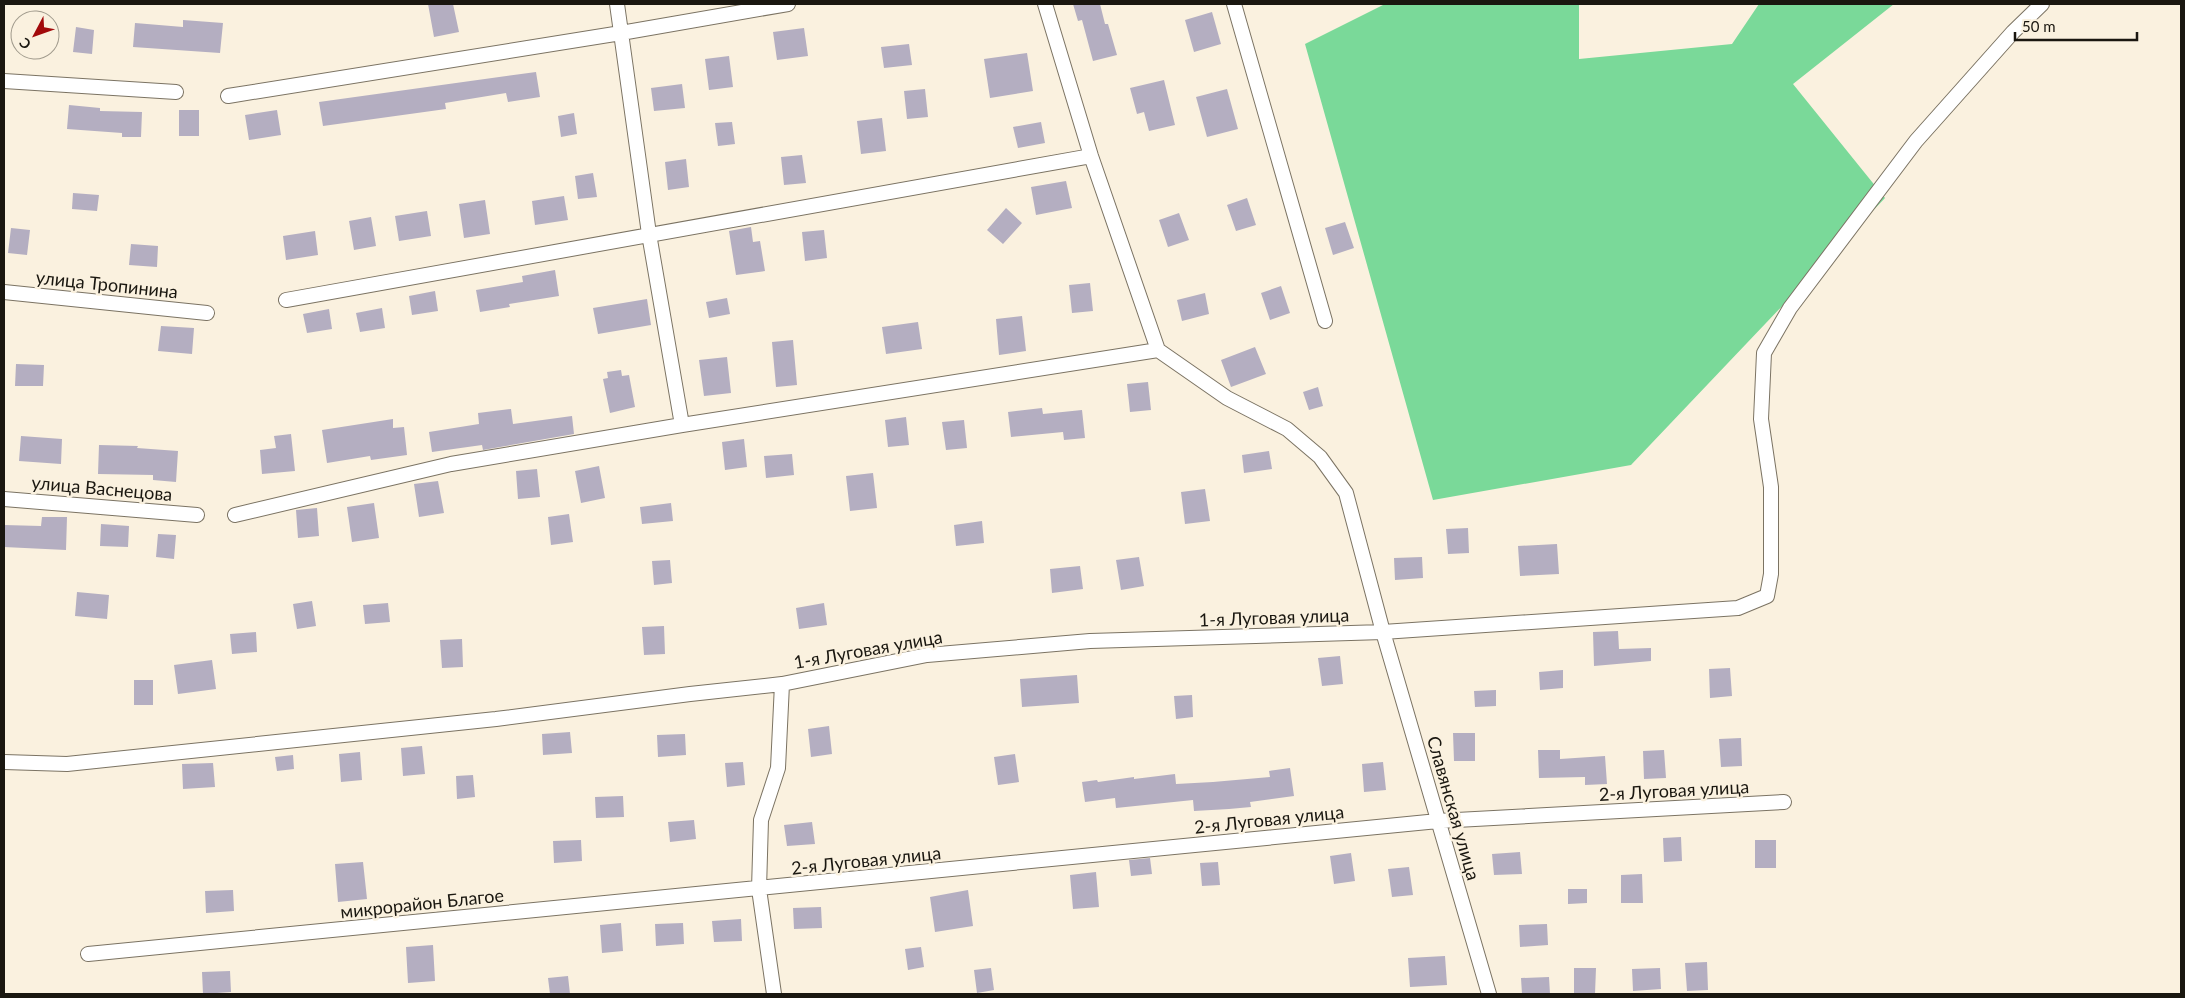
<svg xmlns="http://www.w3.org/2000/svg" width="2185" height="998" font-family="Lato,sans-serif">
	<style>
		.forest { fill: #7ad999 }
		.building { fill: #b4aec1 }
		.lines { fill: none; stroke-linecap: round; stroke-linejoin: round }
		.minor-casing { stroke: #7b7363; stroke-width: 16 }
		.minor { stroke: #fff; stroke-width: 14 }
		.labels { text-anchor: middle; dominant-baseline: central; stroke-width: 5; stroke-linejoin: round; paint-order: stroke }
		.street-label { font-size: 18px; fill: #1a1710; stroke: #faf1df }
	</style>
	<rect width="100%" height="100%" fill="#faf1df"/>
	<path class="forest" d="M1385,4H1579V59L1732,44L1759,4H1894L1793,84L1885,198L1631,465L1433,500L1305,44Z"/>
	<path class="building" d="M428,4H453L459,32L434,37Z
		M1073,4H1100L1105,24H1108L1117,55L1093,61L1082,20L1078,21Z
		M1212,12L1221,44L1194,52L1185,20Z
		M183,20L223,23L220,53L133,47L135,23L183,27Z
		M76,27L94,30L92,54L73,52Z
		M804,28L808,56L777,60L773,32Z
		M909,44L912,65L884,68L881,47Z
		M1027,53L1033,91L990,98L984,59Z
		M729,56L733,87L709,90L705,59Z
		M536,72L540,97L508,102L506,93L445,103L446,109L323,126L319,102Z
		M1164,80L1175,125L1149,131L1144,112L1137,114L1130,88Z
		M682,84L685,108L654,111L651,88Z
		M925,89L928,117L907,119L904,91Z
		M1227,89L1238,129L1207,137L1196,97Z
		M69,105L100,108V111L142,112L141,137H122V133L67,129Z
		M179,110H199V136H179Z
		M277,110L281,135L249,140L245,115Z
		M574,113L577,134L561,137L558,116Z
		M882,118L886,151L861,154L857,121Z
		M732,122L735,144L718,146L715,123Z
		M1041,122L1045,143L1018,148L1013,127Z
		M802,155L806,183L784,185L781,157Z
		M686,159L689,187L668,190L665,162Z
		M593,173L597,197L578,199L575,176Z
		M1066,181L1072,208L1036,215L1031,187Z
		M73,193L99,195L97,211L72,209Z
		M564,196L568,220L535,225L532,201Z
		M1247,198L1256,225L1236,231L1227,205Z
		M485,200L490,234L464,238L459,204Z
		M1006,208L1022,223L1003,244L987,230Z
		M427,211L431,236L399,241L395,216Z
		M1179,213L1189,240L1168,247L1159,220Z
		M371,217L376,246L354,250L349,221Z
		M1345,222L1354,248L1333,255L1325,228Z
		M751,227L753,242L760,241L765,271L736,275L729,231Z
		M11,228L30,230L27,255L8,253Z
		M824,230L827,258L805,261L802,232Z
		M315,231L318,255L286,260L283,236Z
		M131,244L158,246L157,267L129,265Z
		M555,270L559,296L509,304L510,307L480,312L476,290L523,282L522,276Z
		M1090,283L1093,311L1072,313L1069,285Z
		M1281,286L1290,313L1270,320L1261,293Z
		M435,291L438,311L412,315L409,296Z
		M1205,293L1209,314L1182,321L1177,300Z
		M727,298L730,314L709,318L706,302Z
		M647,299L651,325L598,334L593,308Z
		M382,308L385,328L360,332L356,313Z
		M329,309L332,329L307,333L303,314Z
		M1022,316L1026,351L999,355L996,319Z
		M918,322L922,349L886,354L882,327Z
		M161,326L194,328L192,354L158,351Z
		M793,340L797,385L776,387L772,342Z
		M1255,347L1266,374L1231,387L1221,360Z
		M727,357L731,393L704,396L699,360Z
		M16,364L44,365L43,386H15Z
		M621,370L622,376L629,375L635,407L610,413L603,379L608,378L607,372Z
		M1148,382L1151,410L1130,412L1127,384Z
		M1318,387L1323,406L1309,410L1303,392Z
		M1042,408L1043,414L1082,410L1085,438L1064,440L1063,432L1011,437L1008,412Z
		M511,409L513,424L572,416L574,434L483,450L482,445L432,452L429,432L479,424L478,413Z
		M906,417L909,445L888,447L885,420Z
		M393,419V428L404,427L407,455L371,460L370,456L327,463L322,430Z
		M964,420L967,448L946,450L942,422Z
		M291,434L295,471L262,474L260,450L276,448L274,436Z
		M21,436L62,439L61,464L19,461Z
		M744,439L747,467L725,470L722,442Z
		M99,445L138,446L137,448L178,451L176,482L153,480V475L98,474Z
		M1269,451L1272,469L1244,473L1242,455Z
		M792,454L794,475L766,478L764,456Z
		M599,466L605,498L581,503L575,471Z
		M537,469L540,497L518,499L516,471Z
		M873,473L877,508L850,511L846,476Z
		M438,481L444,513L419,517L414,484Z
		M1205,489L1210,521L1185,524L1181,492Z
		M374,503L379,538L352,542L347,507Z
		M671,503L673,521L642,524L640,507Z
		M317,508L319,536L298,538L296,510Z
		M569,514L573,542L551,545L548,517Z
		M42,517H67L66,550L4,547V525L41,526Z
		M982,521L984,543L956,546L954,525Z
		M101,524L129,526L128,547L100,546Z
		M1468,528L1469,553L1448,554L1446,529Z
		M158,534L176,535L174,559L156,557Z
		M1557,544L1559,574L1520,576L1518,546Z
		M1139,557L1144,586L1121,590L1116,560Z
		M1422,557L1423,578L1395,580L1394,558Z
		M670,560L672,583L654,585L652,561Z
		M1080,566L1083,589L1052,593L1050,569Z
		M77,592L109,595L107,619L75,616Z
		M312,601L316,626L297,629L293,604Z
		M388,603L390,622L365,624L363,605Z
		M824,603L827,625L799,629L796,608Z
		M664,626L665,654L644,655L642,627Z
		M1618,631L1619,649L1651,648V661L1594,666L1593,632Z
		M256,632L257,652L232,654L230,634Z
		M462,639L463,667L442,668L440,640Z
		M1340,656L1343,684L1322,686L1318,658Z
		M212,660L216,689L178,694L174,665Z
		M1730,668L1732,696L1710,698L1709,669Z
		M1563,670V688L1540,690L1539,672Z
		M1077,675L1079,703L1022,707L1020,679Z
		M134,680H153V705H134Z
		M1496,690V706L1475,707L1474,691Z
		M1192,695L1193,717L1176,719L1174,696Z
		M829,726L832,754L811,757L808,729Z
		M570,732L572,753L543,755L542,734Z
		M1453,733H1475V761H1454Z
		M685,734L686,755L658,757L657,735Z
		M1741,738L1742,766L1721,767L1719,739Z
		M422,746L425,774L403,776L401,748Z
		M1538,750H1560V759L1605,756L1607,784L1585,785V777L1539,778Z
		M1664,750L1666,778L1644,779L1643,751Z
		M360,752L362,780L341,782L339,754Z
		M1015,754L1019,782L998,785L994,757Z
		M293,755L294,769L277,771L275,757Z
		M743,762L745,785L727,787L725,763Z
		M1383,762L1386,790L1364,792L1362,764Z
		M213,763L215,787L183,789L182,764Z
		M1290,768L1294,796L1250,802L1251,807L1229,809L1194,811L1193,800L1116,808L1115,798L1085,802L1082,782L1097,780L1098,782L1134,777V779L1175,774L1176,784L1213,782L1270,777L1269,771Z
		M473,775L475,797L457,799L456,776Z
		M623,796L624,817L596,818L595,797Z
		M694,820L696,839L670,842L668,822Z
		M812,822L815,844L787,846L784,825Z
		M1681,837L1682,861L1664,862L1663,838Z
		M581,840L582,861L554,863L553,841Z
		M1755,840H1776V868H1755Z
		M1520,852L1522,874L1494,875L1492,854Z
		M1351,853L1355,881L1334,884L1330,856Z
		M1150,858L1152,874L1131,876L1129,860Z
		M363,862L367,899L338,902L335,864Z
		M1218,862L1220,885L1202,886L1200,863Z
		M1409,867L1413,895L1392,897L1388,869Z
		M1096,872L1099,907L1073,909L1070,875Z
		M1642,874L1643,903H1621V875Z
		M1568,889H1587V903L1568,904Z
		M233,890L234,911L206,913L205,891Z
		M968,890L973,926L935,932L930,897Z
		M821,907L822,928L794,929L793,908Z
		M741,919L742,941L714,942L712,921Z
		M621,923L623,951L602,953L600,925Z
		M683,923L684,944L656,946L655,924Z
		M1547,924L1548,945L1520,947L1519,925Z
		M433,945L435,981L408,983L406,947Z
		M921,947L924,967L908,970L905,949Z
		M1445,956L1447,985L1410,987L1408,958Z
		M1707,962L1708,990L1687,991L1685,963Z
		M991,968L994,990L977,993L974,970Z
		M1574,968H1596L1595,994H1574Z
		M1660,968L1661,989L1633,991L1632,969Z
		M230,971L231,992L203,994L202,972Z
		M568,976L570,994H550L548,978Z
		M1549,977L1550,994H1522L1521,978Z"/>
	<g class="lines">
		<defs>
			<path id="minor" d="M617,4L649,234L682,425
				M1045,4L1091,156L1158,350L1227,398L1287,429L1320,457L1346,493L1383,632L1489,994
				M1234,4L1325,321
				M4,81L176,92
				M228,96L621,33L788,4
				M4,292L207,313
				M286,300L1091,156
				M4,499L197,515
				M235,515L451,464L682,425L1158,350
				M4,762L67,764L496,719L690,694L782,684L927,655L1090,641L1383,632L1738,608L1767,596L1771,574V487L1761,419L1764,353L1790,308L1916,141L2013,32L2042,4
				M88,954L1438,821L1784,802
				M774,994L759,889L761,820L778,768L782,684"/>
		</defs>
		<use href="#minor" class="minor-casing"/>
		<use href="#minor" class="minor"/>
	</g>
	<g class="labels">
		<g class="street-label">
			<text transform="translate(107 284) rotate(6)">улица Тропинина</text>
			<text transform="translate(102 488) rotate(5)">улица Васнецова</text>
			<text transform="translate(1274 617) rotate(-2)">1-я Луговая улица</text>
			<text transform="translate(868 649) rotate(-10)">1-я Луговая улица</text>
			<text transform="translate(1674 790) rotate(-3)">2-я Луговая улица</text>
			<text transform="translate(1454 808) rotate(74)">Славянская улица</text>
			<text transform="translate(1269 819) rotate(-6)">2-я Луговая улица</text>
			<text transform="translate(866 860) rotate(-6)">2-я Луговая улица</text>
			<text transform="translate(422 903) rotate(-6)">микрорайон Благое</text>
		</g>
	</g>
	<rect width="2185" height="998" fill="none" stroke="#1a1710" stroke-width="10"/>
	<g transform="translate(35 35) rotate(229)"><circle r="24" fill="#faf1df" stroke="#a09a8c"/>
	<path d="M0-4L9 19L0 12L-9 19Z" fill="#a20a0b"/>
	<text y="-8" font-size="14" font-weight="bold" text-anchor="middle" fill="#1a1710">С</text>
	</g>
	<path d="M2015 32v8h122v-8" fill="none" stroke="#1a1710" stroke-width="2.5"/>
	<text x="2022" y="32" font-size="15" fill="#1a1710" stroke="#faf1df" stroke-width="4" paint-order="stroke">50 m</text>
</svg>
